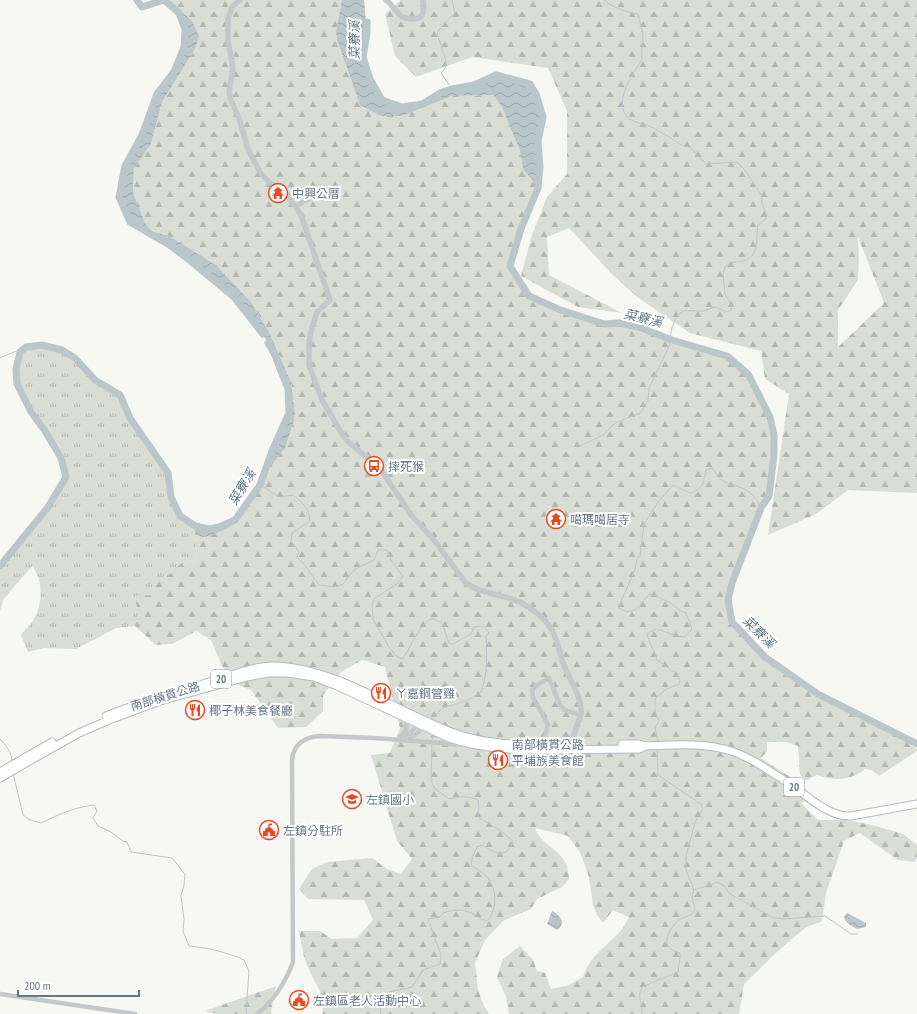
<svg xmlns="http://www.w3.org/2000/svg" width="917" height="1014" font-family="'PT Sans Narrow','Noto Sans TC',sans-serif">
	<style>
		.grass { fill: url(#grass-tufts) }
		.forest { fill: url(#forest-firs); fill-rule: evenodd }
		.water { fill: url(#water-waves) }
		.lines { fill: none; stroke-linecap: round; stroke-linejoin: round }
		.stream { stroke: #bac7ca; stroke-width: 1 }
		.river { stroke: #bac7ca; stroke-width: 7 }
		.primary-casing { stroke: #b5babd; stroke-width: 9 }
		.minor { stroke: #c4c8cb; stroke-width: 4.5 }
		.tertiary { stroke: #c4c8cb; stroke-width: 5.5 }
		.primary { stroke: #fff; stroke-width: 7 }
		.labels { text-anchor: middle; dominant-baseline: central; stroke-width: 4; stroke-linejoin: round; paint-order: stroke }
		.shield { fill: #fff; stroke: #93a0aa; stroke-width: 1 }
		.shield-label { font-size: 11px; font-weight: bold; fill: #657885 }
		.poi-label { font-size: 12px; fill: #657885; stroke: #fff; text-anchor: start }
		.street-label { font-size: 12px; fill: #657885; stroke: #fff }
		.water-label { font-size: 13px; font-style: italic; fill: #607a82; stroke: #fff }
	</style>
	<defs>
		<pattern id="grass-tufts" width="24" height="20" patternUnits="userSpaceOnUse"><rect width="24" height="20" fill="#d8ded4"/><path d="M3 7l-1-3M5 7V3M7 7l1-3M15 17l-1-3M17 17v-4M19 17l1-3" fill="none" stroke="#b3b9b2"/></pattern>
		<pattern id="forest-firs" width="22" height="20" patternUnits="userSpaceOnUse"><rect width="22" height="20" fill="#d8ded4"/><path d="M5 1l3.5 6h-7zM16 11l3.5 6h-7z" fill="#b3b9b2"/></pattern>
		<pattern id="water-waves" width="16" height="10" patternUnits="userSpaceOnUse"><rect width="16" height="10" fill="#bac7ca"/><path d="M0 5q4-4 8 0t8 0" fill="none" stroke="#9ba6aa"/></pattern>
	</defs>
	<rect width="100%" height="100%" fill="#f7f7f3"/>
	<path class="grass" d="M42,345L62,350L75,358L95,380L120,395L130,418L168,473L171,497L180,516L195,526V535L197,542L196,561L182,563L174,568L155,595H140L139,613L135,626L116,628L76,649L44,648L28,652L21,635C25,629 32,624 35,617C43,602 43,579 32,566L3,600L0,611V566L48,507L66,477L61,458L45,431L31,412L17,384L16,369L20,352L26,347Z"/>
	<path class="forest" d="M170,0H342L336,31L337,40L360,105L402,116L452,96L493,95L502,107L520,151L523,169L538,188L521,229L510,266L529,296L558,309L727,356L748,374L770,417L774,435V455L769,496L761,508L732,583L728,600L732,622L765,657L818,694L859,719L887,730L917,749V751L879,776L872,770L865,769C850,781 835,781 817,775L805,781L800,774L798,746L786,742H767V751L761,758L793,779L815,798L801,803L818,820H847L876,826L903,834L917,845V856L915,862L898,860L860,833L844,841L826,893L822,921L805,928L777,952L744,984L739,1014H509L506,997L497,977L503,959L520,946L533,960L537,971L545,973L551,989L569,985L583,977C591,955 604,948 619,933C623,929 626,922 629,917L613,910L603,923L597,915L593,905L589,877L580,852L568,836L535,828C545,852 568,848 569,879L562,887L537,899L531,909L503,921L485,940L475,963L478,990L484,1006L489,1014H322L323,1011L320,991L311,974L304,957L299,931H320L332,939L357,938L373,920L364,900L308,899L299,889L312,869L327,862L372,858L387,869L401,874L412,859L397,841L371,755L390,753L400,728L385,667L362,660L341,672L323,695V711L306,727L278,728L251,690L238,685L222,666L211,640L196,631L172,644L156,645L135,626L139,613L134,597L140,595H155L151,582L170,574L174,568L182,563L196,561L197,542L195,535L203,537L211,536L241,516L246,507L264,482L268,470L285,448L294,421L295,412L291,382L270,334L251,302L216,265L169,236L152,231L145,223L133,192L134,168L151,144L162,102L195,49L192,21Z
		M401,0H917V493L848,490L816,514L768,535L789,394L765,379L761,351L690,333L637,297L612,274L569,228L547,237L549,275L622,313L578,307L521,276L531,238L547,197L567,174V111L548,68L472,57L416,77L395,56L385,14ZM858,237L884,303L838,347V310L858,280L859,256Z
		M276,986L271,1012L272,1014H217L205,1011Z"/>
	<path class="water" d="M164,0H170L192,21L199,36L195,49L162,102L151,144L134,168L133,192L145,223L152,231L169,236L216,265L251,302L270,334L291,382L295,412L294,421L285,448L268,470L264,482L246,507L241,516L230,527L211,536L203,537L195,535V526L210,529L219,527L235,520L260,485L272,451L289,413L288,390L274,353L260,330L234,297L193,263L171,246L130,222L119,197L125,166L142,135L157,94L174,72L184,47L185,29L179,13Z
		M342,0H364L367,33L363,57L370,79L382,100L402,107L421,104L442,92L452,89L474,85L496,75L530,84L536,94L543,117L538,141L540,167L538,188L523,169L520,151L502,107L493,95L452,96L402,116H381L360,105L337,40L336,31Z
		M552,911C560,915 567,923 557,930L547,924Z
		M847,913L866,923V927L857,929C852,926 846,924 844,917Z"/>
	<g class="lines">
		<path class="stream" d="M452,0L455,13L443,25L437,33L446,61V67L441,73L452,89
			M0,358L16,351L20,352
			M578,447L603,435L615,423L640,413C644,410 644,404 648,401L649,388L672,340C670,335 671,330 673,325C681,305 686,312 703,311C707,310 711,308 715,307L727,312L731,310L732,307L725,294L723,273L725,267C731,262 736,262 743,261C759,258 756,238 758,225L764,221L767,216L762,203V196L744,169L737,162L707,164C705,162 701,160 699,158C693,151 692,146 683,146C672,139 662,132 651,127C644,123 634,123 628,118C612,102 634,73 642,59C641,51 643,44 643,36C642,29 640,22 638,14C627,13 612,7 604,0
			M260,485L280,497L293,495C303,503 309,508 310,521L292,533L291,541L299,552L297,557L304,564L319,585L334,587L343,584L355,569L374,560L378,550H387L391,560L403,577L397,584L375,598L372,605L373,619L389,647L396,656L402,659C413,646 417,626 432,618L442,623L449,643L453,644L471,634L474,627L484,626L489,633L486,636C487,658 488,671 481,692L466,701L443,708L433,717V721
			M0,739C6,745 12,753 12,762
			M432,741L433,734
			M658,742L655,728L659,721L655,711V699L665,690L679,684L680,681L677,674L657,660L647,635L648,633L656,629C665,631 676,637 685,637L692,629L686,613C678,611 676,606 669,602C663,599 657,597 651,594C639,600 644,609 627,612L619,608V606L635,569L637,559L640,556L644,524L659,501L673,485L690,493C704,489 703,483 706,470L712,468C716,474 720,480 727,483C732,485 737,486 742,488C750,491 758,500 761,508
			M13,773L23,815L30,820L41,823C60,814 72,808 94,805L97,811L93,818L98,826L111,832L123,841L127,842L131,852L172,858L185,874L184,885L181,896L184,919L183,931L189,946L211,949L235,956L244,960L249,971L246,1011L247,1014
			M694,890L718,882L724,886L730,894L772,917L782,919L825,916L851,934H858
			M381,1014L379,1001L389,992L412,987L423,970L440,964L441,955L428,919L440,917L443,913C449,911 459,909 466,911C474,913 479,919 487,921C498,910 497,888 487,877C483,872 476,869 471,865L472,858L477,847L483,845C495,854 507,859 513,841L501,831L478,817L479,807L478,800C468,795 459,797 449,799L434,788L431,780L432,744
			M642,1014C644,1003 636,1000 642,987L678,972L680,957V953C676,952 671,950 669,947C662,939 673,925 679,920C685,916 691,917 695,910L692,897L694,890L686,870V856L695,822L703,809L701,804L658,775L657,749"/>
		<path class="river" d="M137,0L142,7L164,0
			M164,0L179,13L185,29L184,47L174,72L157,94L142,135L125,166L119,197L130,222L171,246L193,263L234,297L263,334
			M367,22V33L363,57L370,79L382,100L402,107L422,104L442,92L452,89L474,85L496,75L530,84L536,94L543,117L538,141L540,167L538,188L521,229L510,266L529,296L558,309L604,324L619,323L641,328L672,340L727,356L748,374L770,417L774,435V455L769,496L761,508L732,583L728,600L732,622L765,657L818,694L917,744
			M0,566L48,507L66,477L61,458L45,431L31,412L17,384L16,369L20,352L26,347L42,345L62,350L75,358L95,380L120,395L130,418L168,473L171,497L180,516L195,526L210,529L219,527L235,520L260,485L272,451L289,413L288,389L274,353L268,343"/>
		<defs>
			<path id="primary" d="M106,716C140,702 175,693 209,682C231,676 254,665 277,666C340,670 393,710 451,732C488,746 528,745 567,745
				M622,744H638L646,746
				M0,772L52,742
				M0,778L54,747L79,733L109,720L160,701L247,677L268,673H287L314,677L335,685L449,738C487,751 525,750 565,750C589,749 614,749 639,749L646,746C672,745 706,742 731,751C752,758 771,772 790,784C808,796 828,817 851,816L917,804"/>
		</defs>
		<use href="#primary" class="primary-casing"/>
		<path class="minor" d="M296,206L316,195
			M400,737C408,730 408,727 404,718
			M401,738L411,732L419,723
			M407,740C414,737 421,731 423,723
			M543,745L548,725L533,697L532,690L537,685L549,678L560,705L564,710L581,715
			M293,835L316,834
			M0,994L135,1014
			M257,1014C275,1000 285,983 293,962L292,761C293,744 305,737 320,736L375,738L464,745"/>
		<path class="tertiary" d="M240,0L232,7L228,19V40L233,68L229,92L231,100L239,118L248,149L260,172L270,183L280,187L286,193L301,215L330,300L317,312L311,331L309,342V365L322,400L342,434L347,441L380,468L411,515L434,540L465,582C480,594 502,594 520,602C531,608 543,616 550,627C558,638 559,653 564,665C569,679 583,699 581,714C580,718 578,722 577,725C574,733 572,742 572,750
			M386,0C392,4 395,11 401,16C407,20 421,21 423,13C424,9 423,4 423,0"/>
		<use href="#primary" class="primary"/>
	</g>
	<defs>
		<symbol id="temple-ring" viewBox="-11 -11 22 22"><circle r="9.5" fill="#fff" stroke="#e84b22" stroke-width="1.5"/><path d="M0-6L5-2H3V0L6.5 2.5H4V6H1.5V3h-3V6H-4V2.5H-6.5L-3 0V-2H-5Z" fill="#e84b22"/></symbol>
		<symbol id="bus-ring" viewBox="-11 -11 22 22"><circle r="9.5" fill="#fff" stroke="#e84b22" stroke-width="1.5"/><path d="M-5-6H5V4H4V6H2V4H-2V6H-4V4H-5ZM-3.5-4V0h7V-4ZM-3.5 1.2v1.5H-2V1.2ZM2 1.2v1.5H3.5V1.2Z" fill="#e84b22"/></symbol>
		<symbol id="restaurant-ring" viewBox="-11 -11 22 22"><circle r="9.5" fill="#fff" stroke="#e84b22" stroke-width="1.5"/><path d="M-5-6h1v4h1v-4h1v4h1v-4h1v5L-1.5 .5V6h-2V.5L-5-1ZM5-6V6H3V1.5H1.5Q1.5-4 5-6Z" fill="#e84b22"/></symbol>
		<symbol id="school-ring" viewBox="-11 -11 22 22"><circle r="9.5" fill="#fff" stroke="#e84b22" stroke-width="1.5"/><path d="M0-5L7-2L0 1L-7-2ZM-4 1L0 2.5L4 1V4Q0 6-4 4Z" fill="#e84b22"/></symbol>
		<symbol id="civic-ring" viewBox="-11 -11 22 22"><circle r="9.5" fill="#fff" stroke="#e84b22" stroke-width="1.5"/><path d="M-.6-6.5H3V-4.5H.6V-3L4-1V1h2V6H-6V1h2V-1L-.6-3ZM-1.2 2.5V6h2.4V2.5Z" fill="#e84b22"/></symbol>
	</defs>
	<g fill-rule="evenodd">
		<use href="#temple-ring" x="267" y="182" width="22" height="22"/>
		<use href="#bus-ring" x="363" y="455" width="22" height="22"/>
		<use href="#temple-ring" x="545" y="508" width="22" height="22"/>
		<use href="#restaurant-ring" x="370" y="682" width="22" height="22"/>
		<use href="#restaurant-ring" x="184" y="699" width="22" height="22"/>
		<use href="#restaurant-ring" x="487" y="749" width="22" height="22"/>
		<use href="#school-ring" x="341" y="788" width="22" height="22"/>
		<use href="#civic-ring" x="258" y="819" width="22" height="22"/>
		<use href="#civic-ring" x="288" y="989" width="22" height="22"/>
	</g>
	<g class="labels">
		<g class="shield">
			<rect x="211" y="670" width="20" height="18" rx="3"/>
			<rect x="784" y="778" width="20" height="18" rx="3"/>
		</g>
		<g class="shield-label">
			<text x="221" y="679">20</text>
			<text x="794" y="787">20</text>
		</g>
		<g class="poi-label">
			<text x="292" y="193">中興公厝</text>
			<text x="388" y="466">摔死猴</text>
			<text x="570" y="519">噶瑪噶居寺</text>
			<text x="395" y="693">ㄚ嘉鋼管雞</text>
			<text x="209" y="710">椰子林美食餐廳</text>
			<text x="512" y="760">平埔族美食館</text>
			<text x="366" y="799">左鎮國小</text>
			<text x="283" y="830">左鎮分駐所</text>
			<text x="313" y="1000">左鎮區老人活動中心</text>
		</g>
		<g class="street-label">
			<text transform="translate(165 696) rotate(-17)">南部橫貫公路</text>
			<text x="548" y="744">南部橫貫公路</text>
		</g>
		<g class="water-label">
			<text transform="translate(354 40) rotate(-90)">菜竂溪</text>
			<text transform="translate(643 318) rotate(14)">菜竂溪</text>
			<text transform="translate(242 487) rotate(-58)">菜竂溪</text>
			<text transform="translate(759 632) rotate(45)">菜竂溪</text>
		</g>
	</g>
	<path d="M18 990v6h121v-6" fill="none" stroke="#657885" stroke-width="2"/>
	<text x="24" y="990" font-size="12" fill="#657885" stroke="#ffffff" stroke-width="3" paint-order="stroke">200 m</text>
</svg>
